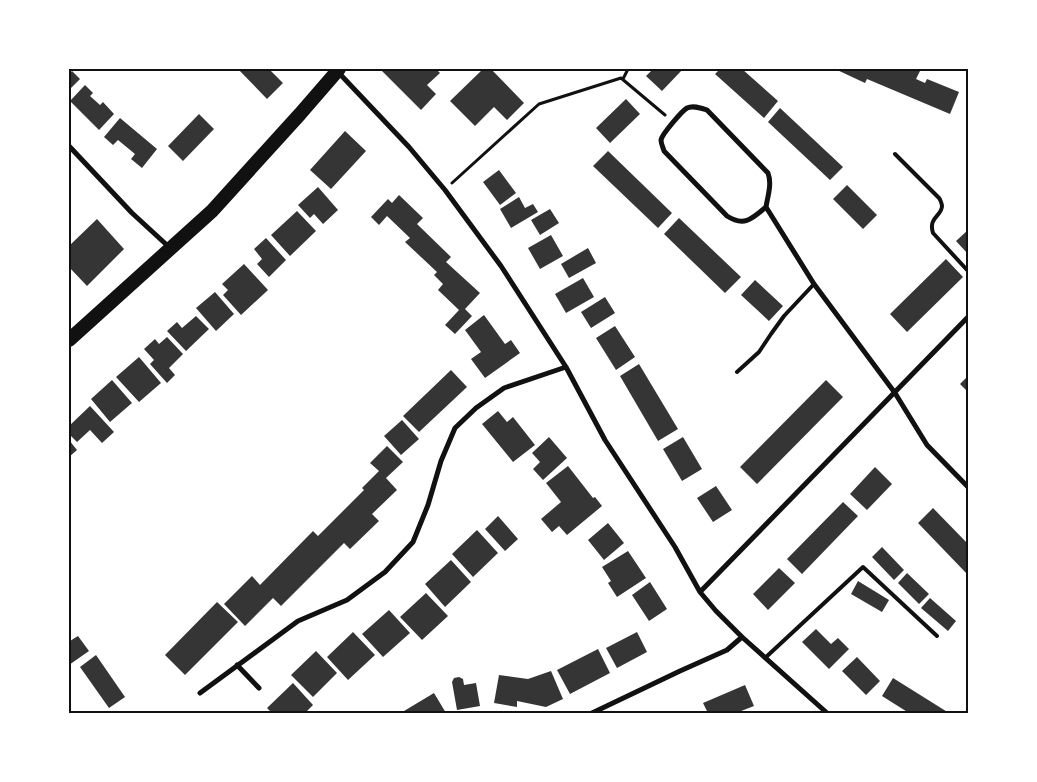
<svg xmlns="http://www.w3.org/2000/svg" width="1037" height="782" font-family="'Fira Sans Condensed',sans-serif">
	<style>
		.building { fill: #353535 }
		.lines { fill: none; stroke-linecap: round; stroke-linejoin: round }
		.path { stroke: #111; stroke-width: 3 }
		.service { stroke: #111; stroke-width: 4 }
		.minor { stroke: #111; stroke-width: 5 }
		.trunk { stroke: #111; stroke-width: 14 }
		.neatline { fill: none; stroke: #111; stroke-width: 2 }
	</style>
	<rect width="100%" height="100%" fill="#fff"/>
	<path class="building" d="M238,69H269L283,83L267,99Z
		M380,69H436L440,73L427,85L436,94L421,110Z
		M483,69H491L524,103L507,120L494,107L475,126L450,101Z
		M653,69H683L662,91L646,76Z
		M720,69H742L778,101L764,118L715,74Z
		M835,69H915L920,71L916,79L925,83L927,79L959,92L950,114L867,79L865,83Z
		M72,71L80,79L69,90V74Z
		M85,85L93,93L90,96L100,105L103,102L114,114L99,130L70,101Z
		M626,99L640,114L610,143L596,128Z
		M780,108L843,167L830,180L768,122Z
		M199,114L214,129L183,161L168,146Z
		M120,118L157,149L142,168L131,159L135,154L118,140L113,145L104,137Z
		M345,131L366,151L331,189L310,170Z
		M608,151L672,213L658,228L593,166Z
		M499,170L516,193L500,205L483,182Z
		M847,185L877,215L863,229L833,199Z
		M318,187L338,210L323,224L314,214L310,218L298,205Z
		M399,195L423,218L417,224L451,257L446,262L480,293L465,309L472,316L455,334L445,325L459,310L438,290L443,284L434,275L437,272L405,242L410,238L387,216L379,225L371,217L388,199L392,203Z
		M519,197L525,208L533,204L538,212L511,228L500,209Z
		M550,209L559,223L540,235L531,220Z
		M297,211L316,231L290,256L271,235Z
		M679,218L741,277L725,293L664,234Z
		M97,219L124,249L87,286L69,267V246Z
		M968,230V254L956,241Z
		M551,235L563,256L540,269L528,248Z
		M266,238L286,260L269,277L257,264L262,259L254,249Z
		M588,248L596,263L569,278L561,264Z
		M946,259L963,277L907,332L890,314Z
		M244,264L268,290L241,315L223,295L228,290L222,284Z
		M583,278L594,297L566,313L555,294Z
		M755,280L783,306L769,321L741,295Z
		M215,292L234,314L216,331L196,308Z
		M605,297L615,313L591,328L581,312Z
		M484,315L505,344L511,340L520,353L485,378L471,359L481,352L465,330Z
		M196,316L209,329L186,351L167,331L177,322L182,328Z
		M615,326L635,357L616,370L596,338Z
		M167,337L183,354L169,368L175,375L167,383L150,364L154,360L144,349L155,339L159,344Z
		M139,357L161,383L139,402L116,377Z
		M639,364L678,429L658,441L620,376Z
		M451,370L467,387L419,432L403,416Z
		M968,376V392L960,384Z
		M112,380L132,403L110,422L91,399Z
		M826,380L843,397L757,484L740,467Z
		M90,406L114,432L102,443L90,430L77,442L69,434V426Z
		M498,411L507,422L513,417L535,445L513,462L482,424Z
		M402,420L419,439L401,455L384,436Z
		M549,437L567,458L543,480L533,469L540,462L532,453Z
		M683,437L702,469L682,481L663,449Z
		M69,440L77,450L69,457Z
		M387,446L403,462L386,478L397,490L372,514L379,521L350,549L344,543L281,606L273,598L245,626L224,604L252,576L260,585L313,531L318,536L364,490L362,488L379,471L370,463Z
		M568,466L593,498L595,497L602,506L567,535L559,526L552,532L541,519L561,502L546,483Z
		M875,467L892,484L867,510L850,494Z
		M716,486L732,510L713,522L697,498Z
		M843,502L858,516L802,574L787,559Z
		M933,508L968,544V575L918,523Z
		M498,516L518,539L505,551L485,529Z
		M608,523L624,543L604,560L588,540Z
		M477,530L498,553L473,577L452,554Z
		M882,547L904,570L894,580L872,557Z
		M628,551L646,578L617,597L608,583L611,581L602,567Z
		M451,560L471,582L445,607L425,584Z
		M779,568L795,583L768,610L753,594Z
		M907,573L929,594L919,604L898,583Z
		M858,581L889,600L882,612L851,594Z
		M650,582L667,609L649,621L632,595Z
		M426,593L448,616L422,640L400,617Z
		M930,598L956,621L948,631L921,608Z
		M217,602L238,622L185,675L165,655Z
		M389,610L410,633L383,657L362,634Z
		M816,629L831,644L838,638L849,649L829,669L802,642Z
		M353,632L375,655L348,680L327,657Z
		M637,632L647,652L617,668L606,648Z
		M78,636L89,651L69,665V639L70,641Z
		M598,649L610,673L570,694L557,670Z
		M316,651L337,673L313,697L291,675Z
		M96,655L125,697L109,708L80,667Z
		M857,657L880,681L866,695L842,671Z
		M551,671L563,699L546,707L517,701V707L494,703L499,675L528,679Z
		M459,677L463,679L464,685L476,683L480,706L457,710L452,682L454,678Z
		M893,678L949,713H909L882,696Z
		M293,683L313,705L305,713H272L267,708Z
		M745,685L754,706L736,713H708L703,703Z
		M434,693L446,713H405L404,711Z"/>
	<g class="lines">
		<path class="path" d="M623,79L628,69
			M452,183L539,104L621,78L665,115"/>
		<path class="service" d="M895,154L939,198C940,199 942,204 942,206C942,216 928,217 933,233L968,271
			M737,372L759,352L771,334L784,316L814,284
			M765,658L863,567L937,636"/>
		<path class="minor" d="M338,72L409,147L445,190L501,266L566,367L605,440L675,547L700,592L716,611L742,637L827,713
			M69,146L132,213L169,247
			M766,207C752,219 744,227 727,216L664,151C663,147 661,144 661,140C662,134 682,111 687,108C693,105 701,108 707,110L768,173C772,184 768,195 766,207L814,284L895,393L927,445L968,487
			M700,592L968,317
			M237,665L259,688
			M200,693L298,621L347,600L385,572L413,542L428,505L441,461L455,428L476,408L504,388L566,367
			M592,713L680,671L727,650L742,637"/>
		<path class="trunk" d="M69,340L212,211L300,114L339,69"/>
	</g>
	<rect width="1037" height="782" fill="none" stroke="#ffffff" stroke-width="140"/>
	<rect x="70" y="70" width="897" height="642" class="neatline"/>
</svg>
